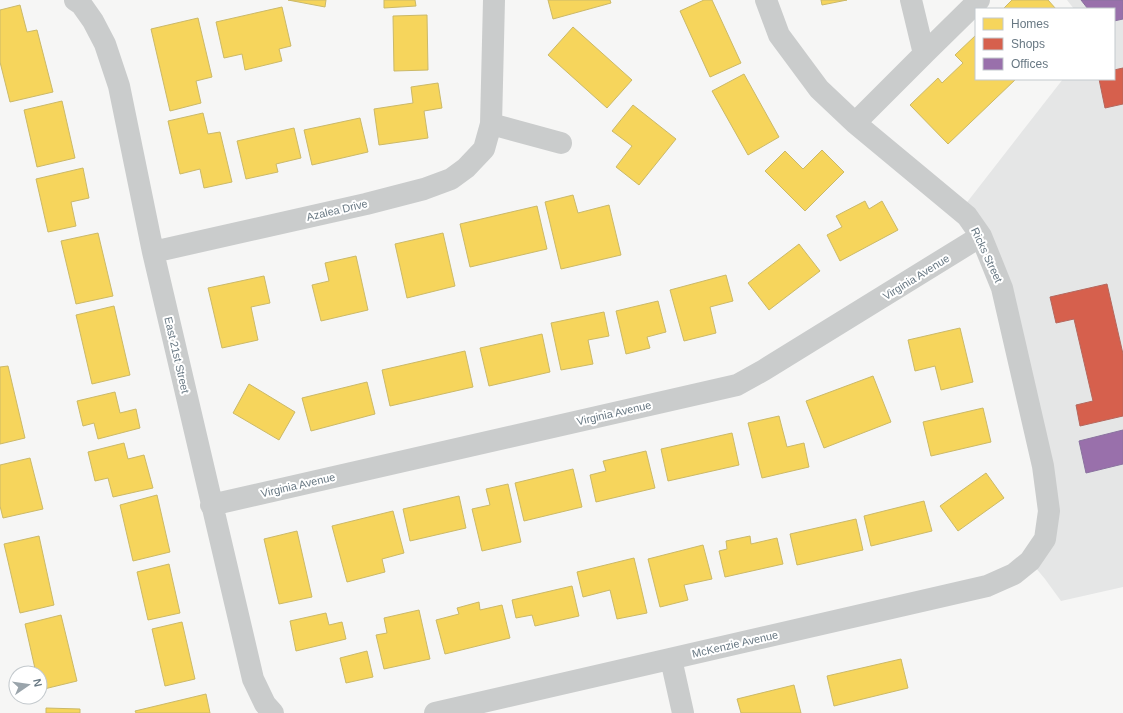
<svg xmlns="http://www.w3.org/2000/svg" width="1123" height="713" font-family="Helvetica,sans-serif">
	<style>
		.built { fill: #e5e6e6 }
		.homes { fill: #f6d55c; stroke: #cbb968 }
		.shops { fill: #d6604d; stroke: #b5675d }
		.offices { fill: #9970ab; stroke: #8a729f }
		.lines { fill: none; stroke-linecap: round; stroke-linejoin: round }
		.minor { stroke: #cacccc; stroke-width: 22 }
		.labels { text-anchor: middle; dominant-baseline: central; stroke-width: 4; stroke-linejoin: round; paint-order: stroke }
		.street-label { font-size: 11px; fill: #687883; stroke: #fff }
	</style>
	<rect width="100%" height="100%" fill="#f6f6f5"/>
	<path class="built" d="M1067,0H1123V587L1061,601L1045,579L1030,561L1045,539L1002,288L961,210L1063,79H1114V9H1074Z"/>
	<path class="homes" d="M288,0H326L325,7Z
		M384,0H415L416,6L384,8Z
		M548,0H610L611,3L553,19Z
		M704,0H712L741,63L710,77L680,11Z
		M821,0H847L822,5Z
		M1012,0H1048L1056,9H1003Z
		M20,5L27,32L37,30L53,92L10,102L0,62V10Z
		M282,7L291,46L279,49L282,61L245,70L242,54L224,58L216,22Z
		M427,15L428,70L394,71L393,16Z
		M198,18L212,77L196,81L201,103L170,111L151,29Z
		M573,27L632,80L607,108L548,55Z
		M976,35V79H1016L948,144L910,105L938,78L942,83L963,63L955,55Z
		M744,74L779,137L748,155L712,91Z
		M438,83L442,108L424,111L428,138L379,145L374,109L413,103L411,87Z
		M62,101L75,158L37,167L24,110Z
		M633,105L676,139L639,185L616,167L632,146L612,131Z
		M203,113L208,134L220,132L232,182L204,188L200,169L180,174L168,121Z
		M360,118L368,152L312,165L304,130Z
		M294,128L301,158L276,164L278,172L246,179L237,141Z
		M822,150L844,172L805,211L765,171L785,151L803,169Z
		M83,168L89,198L71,202L76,226L48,232L36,179Z
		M573,195L578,213L609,205L621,255L561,269L545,202Z
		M865,201L869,209L882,201L898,230L840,261L827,235L842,227L836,216Z
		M537,206L547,249L470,267L460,224Z
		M98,233L113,296L76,304L61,241Z
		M443,233L455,286L407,298L395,244Z
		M799,244L820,271L769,310L748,283Z
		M356,256L368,310L321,321L312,285L329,281L325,263Z
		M726,275L733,301L710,307L716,333L684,341L670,290Z
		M264,276L270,303L251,307L258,340L222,348L208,288Z
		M658,301L666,332L647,337L650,348L626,354L616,311Z
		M114,306L130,375L92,384L76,315Z
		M604,312L609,336L588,340L593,364L561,370L551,323Z
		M960,328L973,382L941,390L935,366L915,371L908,340Z
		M542,334L550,372L489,386L480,348Z
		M465,351L473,387L390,406L382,370Z
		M8,366L25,438L0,444V367Z
		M873,376L891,422L824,448L806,401Z
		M367,382L375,414L311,431L302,398Z
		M249,384L295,412L279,440L233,413Z
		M115,392L120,413L136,409L140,428L98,439L94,423L83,426L77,401Z
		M983,408L991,442L931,456L923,422Z
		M779,416L787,447L804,443L809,467L762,478L748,423Z
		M732,433L739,465L668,481L661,449Z
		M124,443L128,459L144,455L153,488L113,497L108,478L95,481L88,452Z
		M646,451L655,488L596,502L590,475L606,471L603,461Z
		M30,458L43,509L3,518L0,506V465Z
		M573,469L582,507L524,521L515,483Z
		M986,473L1004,498L958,531L940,506Z
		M508,484L521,542L482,551L472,509L490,505L486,489Z
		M157,495L170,552L133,561L120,505Z
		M459,496L466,528L410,541L403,509Z
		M924,501L932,531L871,546L864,516Z
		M393,511L404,553L382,559L385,572L347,582L332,526Z
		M856,519L863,550L797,565L790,534Z
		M297,531L312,597L279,604L264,539Z
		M39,536L54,605L20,613L4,544Z
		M750,536L751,544L777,538L783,564L725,577L719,551L727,549L726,541Z
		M703,545L712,579L684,585L688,600L660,607L648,559Z
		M634,558L647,613L617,619L610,590L583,597L577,572Z
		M169,564L180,613L148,620L137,572Z
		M572,586L579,616L535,626L532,615L516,618L512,600Z
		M479,602L480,610L502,605L510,638L445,654L436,620L459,614L457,608Z
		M419,610L430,659L384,669L376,635L387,633L384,618Z
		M326,613L329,625L342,622L346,639L296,651L290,621Z
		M61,615L77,681L40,690V673H36L25,624Z
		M182,622L195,679L165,686L152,629Z
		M367,651L373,677L346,683L340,658Z
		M901,659L908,688L834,706L827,676Z
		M794,685L801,713H741L737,699Z
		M206,694L210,713H136L135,711Z
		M46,708L80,709V713H46Z"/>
	<path class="shops" d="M1123,68V104L1105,108L1099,79H1114V70Z
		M1107,284L1123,354V416L1080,426L1076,405L1093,401L1074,319L1056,323L1050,297Z"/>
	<path class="offices" d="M1081,0H1123V19L1114,21V9H1088Z
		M1123,430V464L1086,473L1079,441Z"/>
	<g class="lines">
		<path class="minor" d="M75,0L81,4L93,21L105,44L119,86L153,252L253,679L265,704L273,713
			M924,54L979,0
			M855,123L924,54L911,0
			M491,124L561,143
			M153,252L366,204L424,189L451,179L466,168L484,149L491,124L494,0
			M211,505L737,385L764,370L981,236
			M671,659L683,713
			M435,713L987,586L1014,574L1030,561L1045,539L1049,511L1043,466L1002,288L981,236L967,216L855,123L819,89L779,35L766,0"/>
	</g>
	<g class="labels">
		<g class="street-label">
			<text transform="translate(337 210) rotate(-13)">Azalea Drive</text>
			<text transform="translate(987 255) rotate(65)">Ricks Street</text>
			<text transform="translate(916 277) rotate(-32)">Virginia Avenue</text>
			<text transform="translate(177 355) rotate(77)">East 21st Street</text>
			<text transform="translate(614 413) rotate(-13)">Virginia Avenue</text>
			<text transform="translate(298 485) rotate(-13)">Virginia Avenue</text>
			<text transform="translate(735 644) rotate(-13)">McKenzie Avenue</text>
		</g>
	</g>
	<rect x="975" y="8" width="140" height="72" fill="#ffffff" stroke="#c3c9cd"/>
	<rect x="983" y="18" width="20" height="12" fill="#f6d55c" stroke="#c3c9cd"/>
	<text x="1011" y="28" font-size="12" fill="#687883">Homes</text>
	<rect x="983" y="38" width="20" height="12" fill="#d6604d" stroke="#c3c9cd"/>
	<text x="1011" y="48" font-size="12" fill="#687883">Shops</text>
	<rect x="983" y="58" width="20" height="12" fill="#9970ab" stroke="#c3c9cd"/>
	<text x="1011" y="68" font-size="12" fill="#687883">Offices</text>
	<g transform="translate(28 685) rotate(77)"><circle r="19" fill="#ffffff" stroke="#c3c9cd"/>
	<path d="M0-3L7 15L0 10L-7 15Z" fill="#9aa4ab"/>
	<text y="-6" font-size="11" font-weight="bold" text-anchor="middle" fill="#687883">N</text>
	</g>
</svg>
